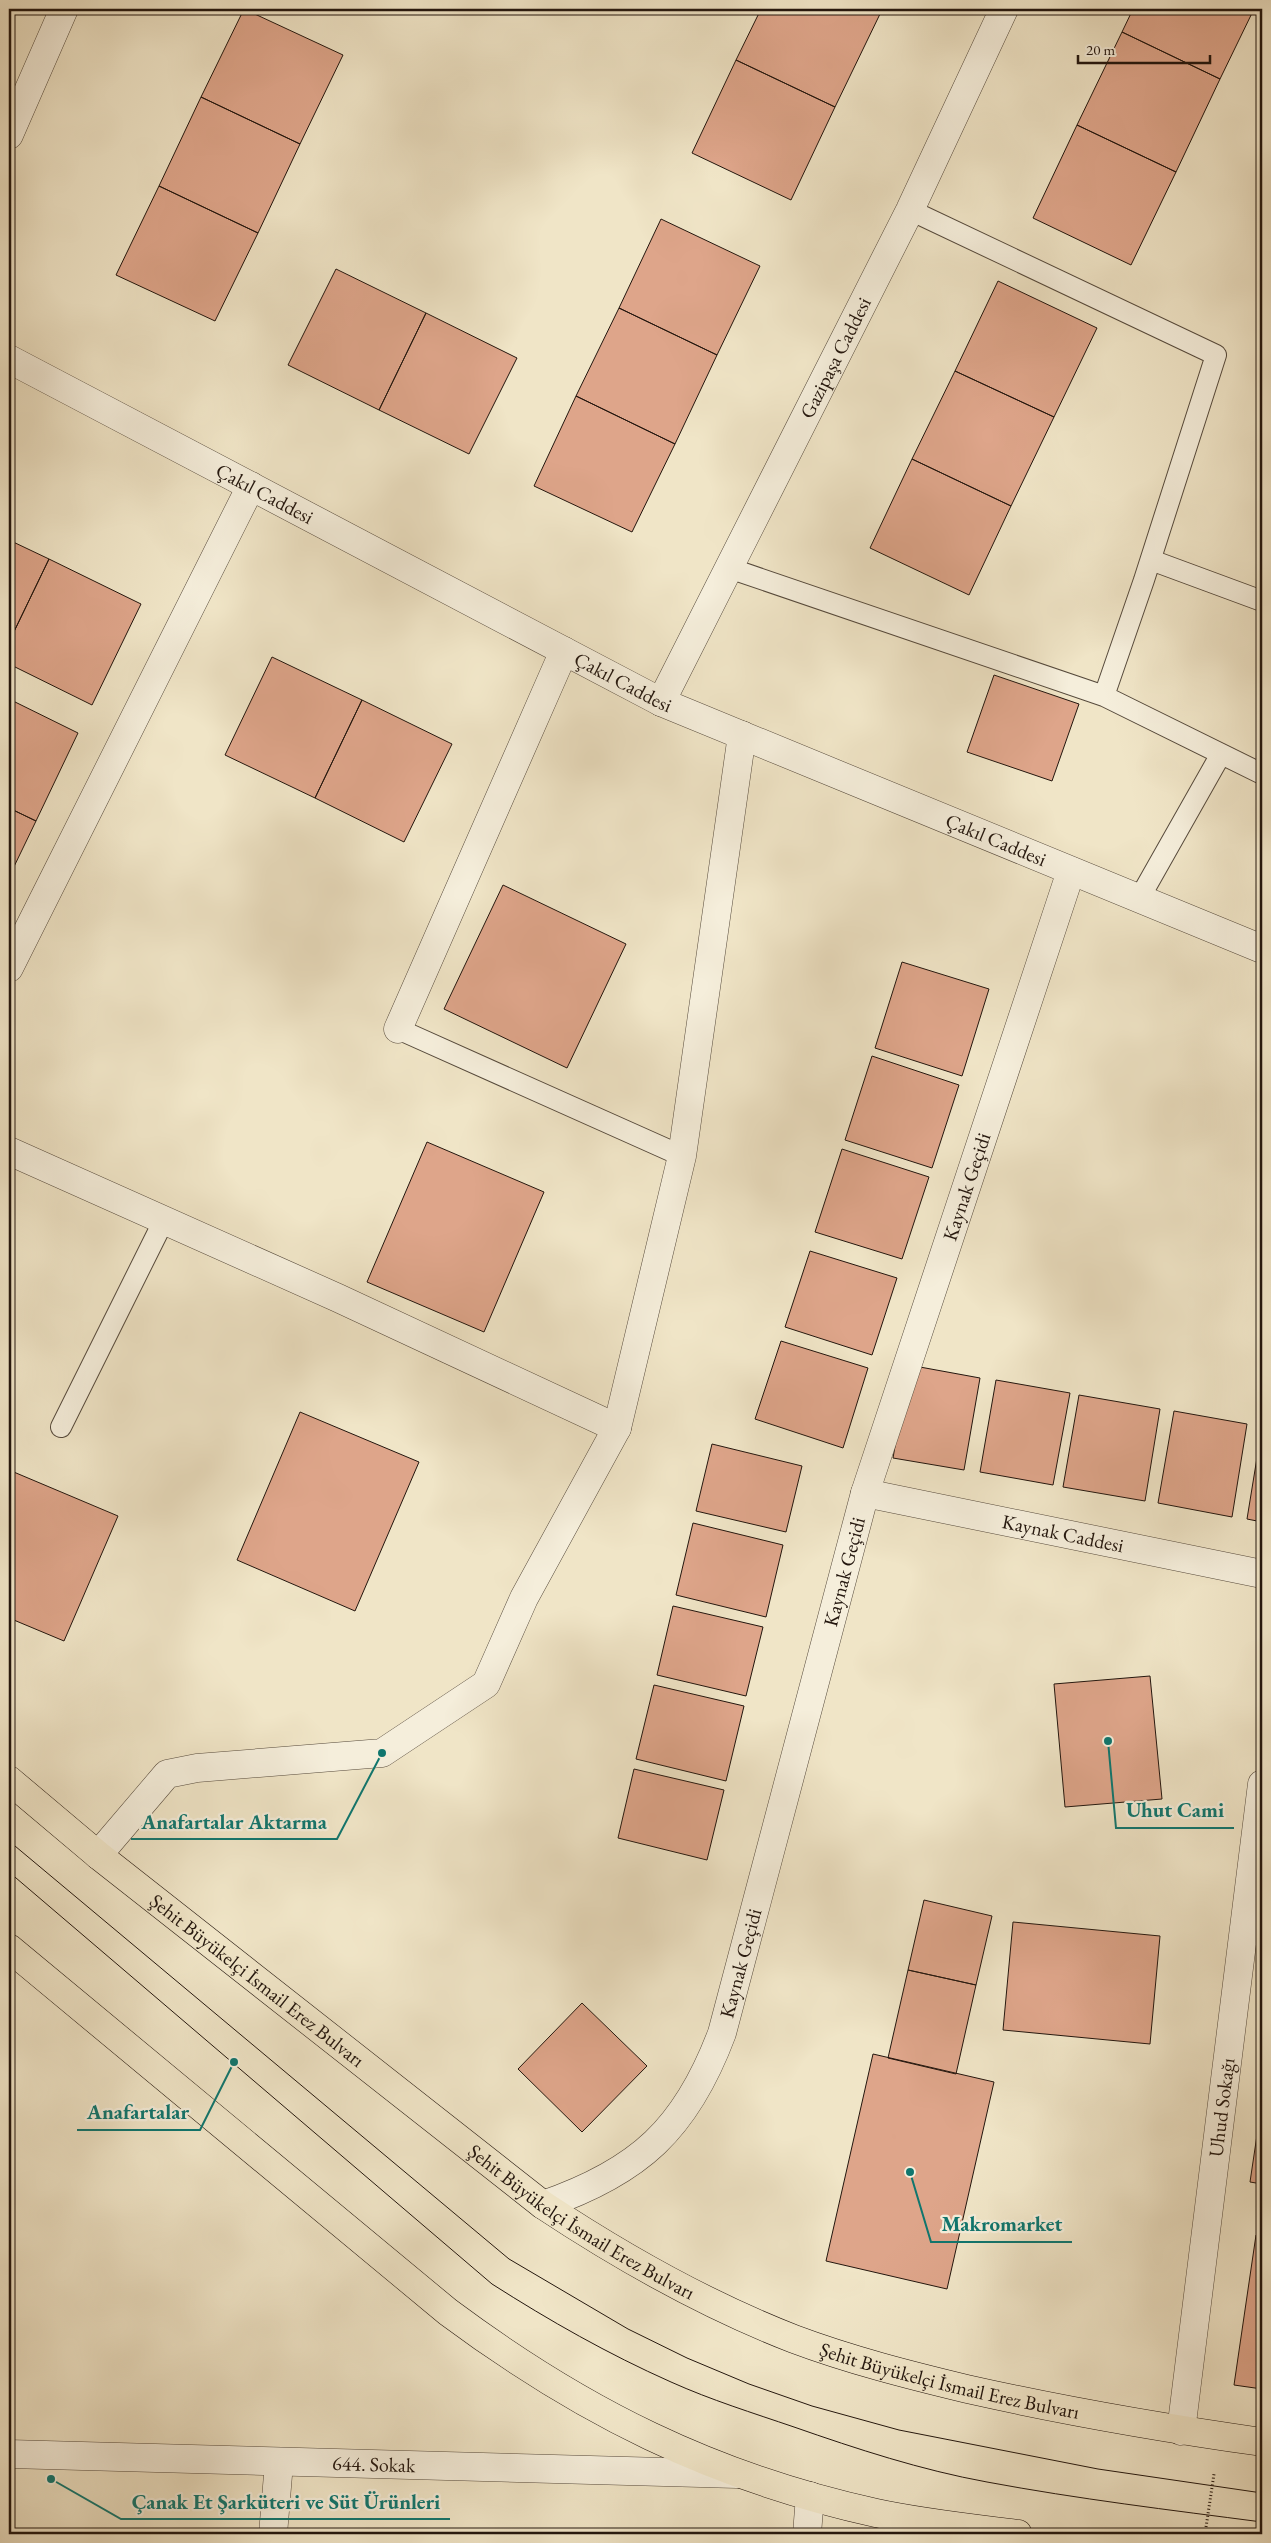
<svg xmlns="http://www.w3.org/2000/svg" width="1271" height="2543" font-family="'EB Garamond',serif">
	<style>
		.building { fill: #dea58a; stroke: #23160e }
		.lines { fill: none; stroke-linecap: round; stroke-linejoin: round }
		.lane-casing { stroke: #564a3c; stroke-width: 22 }
		.street-casing { stroke: #564a3c; stroke-width: 29 }
		.primary-casing { stroke: #23160e; stroke-width: 29 }
		.path { stroke: #23160e; stroke-width: 3; stroke-dasharray: 1 2.5; stroke-linecap: butt }
		.lane { stroke: #f5eedb; stroke-width: 20 }
		.street { stroke: #f5eedb; stroke-width: 28 }
		.primary { stroke: #f0e5c7; stroke-width: 28 }
		.tram { stroke: #23160e; stroke-width: 1 }
		.labels { text-anchor: middle; dominant-baseline: central; stroke-width: 4.5; stroke-linejoin: round; paint-order: stroke }
		.street-label { font-size: 20px; fill: #23160e; stroke: #f5eedb }
		.leader { fill: none; stroke: #0f766e; stroke-width: 2 }
		.callout-dot { fill: #0f766e; stroke: #f5eedb; stroke-width: 2 }
		.callout-label { font-size: 21px; text-anchor: middle; font-weight: bold; fill: #0f766e; stroke: #f5eedb; stroke-width: 4.5; stroke-linejoin: round; paint-order: stroke }
	</style>
	<rect width="100%" height="100%" fill="#f0e5c7"/>
	<filter id="stains"><feTurbulence type="fractalNoise" baseFrequency=".004" numOctaves="4"/><feColorMatrix values="0 0 0 0 .2 0 0 0 0 .09 0 0 0 0 .02 0 0 0 .5 -.17"/></filter>
	<radialGradient id="worn" r=".72"><stop offset=".6" stop-color="#630" stop-opacity="0"/><stop offset="1" stop-color="#630" stop-opacity=".3"/></radialGradient>
	<path class="building" d="M244,9L343,55L300,144L201,97Z
		M761,9H869L880,14L835,107L736,60Z
		M869,9H882L880,14Z
		M1133,9H1254L1220,79L1122,32Z
		M1122,32L1220,79L1176,172L1077,125Z
		M736,60L835,107L791,200L692,153Z
		M201,97L300,144L258,233L159,186Z
		M1077,125L1176,172L1131,265L1033,218Z
		M159,186L258,233L215,321L116,275Z
		M661,219L760,266L717,355L619,308Z
		M336,269L426,313L379,410L288,365Z
		M998,281L1097,328L1054,417L955,371Z
		M619,308L717,355L675,444L576,396Z
		M426,313L517,358L469,454L379,410Z
		M955,371L1054,417L1011,506L912,459Z
		M576,396L675,444L632,532L534,486Z
		M912,459L1011,506L969,595L870,548Z
		M9,540L49,559L9,642Z
		M49,559L141,604L92,705L9,664V642Z
		M272,657L362,700L315,798L225,755Z
		M994,675L1079,704L1052,781L967,752Z
		M9,699L78,733L36,821L9,808Z
		M362,700L452,744L404,842L315,798Z
		M9,808L36,821L9,877Z
		M503,885L626,944L567,1068L444,1009Z
		M902,962L989,989L962,1076L875,1048Z
		M872,1056L959,1085L932,1168L845,1140Z
		M427,1142L544,1192L484,1332L367,1282Z
		M842,1149L929,1177L902,1259L815,1232Z
		M810,1251L897,1278L872,1355L785,1327Z
		M781,1341L868,1368L843,1448L755,1419Z
		M909,1365L980,1378L964,1470L893,1458Z
		M996,1380L1070,1393L1053,1485L980,1472Z
		M1079,1395L1160,1409L1145,1501L1063,1487Z
		M1174,1411L1247,1424L1232,1517L1158,1503Z
		M300,1412L419,1462L355,1611L237,1560Z
		M1262,1427V1522L1247,1519Z
		M712,1444L802,1466L786,1532L696,1511Z
		M9,1470L118,1516L64,1641L9,1618Z
		M693,1523L783,1545L766,1617L676,1595Z
		M673,1606L763,1627L746,1696L657,1675Z
		M1150,1676L1162,1799L1065,1807L1054,1684Z
		M654,1685L744,1706L726,1781L636,1759Z
		M634,1769L724,1790L707,1860L618,1838Z
		M924,1900L992,1916L976,1985L908,1970Z
		M1013,1922L1160,1936L1150,2044L1003,2030Z
		M908,1970L976,1985L956,2074L888,2058Z
		M582,2003L647,2066L582,2132L518,2069Z
		M873,2054L994,2082L947,2289L826,2261Z
		M1257,2135L1262,2136V2184L1250,2182Z
		M1256,2235L1262,2236V2389L1234,2385Z"/>
	<g class="lines">
		<defs>
			<path id="lane" d="M910,210L1216,355L1144,580L1104,696
				M1151,560L1262,601
				M729,568L1104,696L1262,774
				M1139,899L1221,754
				M398,1029L682,1156
				M61,1427L164,1220"/>
			<g id="street">
				<path d="M9,135L64,9"/>
				<path id="s1" d="M9,359L661,702L1262,949"/>
				<path id="s2" d="M661,702L910,210L1004,9"/>
				<path d="M9,968L251,486"/>
				<path d="M398,1029L564,651"/>
				<path d="M9,1151L338,1298L617,1428"/>
				<path id="s3" d="M865,1493L1262,1574"/>
				<path d="M98,1855L167,1774L197,1768L382,1753L486,1684L524,1598L617,1428L682,1156L742,735"/>
				<path id="s4" d="M543,2205C639,2172 686,2129 722,2033L865,1493L1071,871"/>
				<path id="s5" d="M1181,2431L1262,1784"/>
				<path id="s6" d="M9,2454L737,2474"/>
				<path d="M273,2534L279,2463"/>
				<path d="M807,2534L810,2496"/>
			</g>
			<g id="primary">
				<path id="s7" d="M9,1780L98,1855L543,2205C623,2258 704,2304 794,2339C850,2360 909,2375 967,2389C1065,2411 1163,2428 1262,2442"/>
				<path d="M9,1948L448,2312C581,2411 712,2477 876,2513C922,2523 970,2528 1018,2534"/>
			</g>
		</defs>
		<use href="#lane" class="lane-casing"/>
		<use href="#street" class="street-casing"/>
		<use href="#primary" class="primary-casing"/>
		<path class="path" d="M1205,2534L1214,2474"/>
		<use href="#lane" class="lane"/>
		<use href="#street" class="street"/>
		<use href="#primary" class="primary"/>
		<path class="tram" d="M9,1841L509,2259L628,2329L687,2358L749,2384L812,2406L899,2430L1098,2469L1262,2493
			M9,1872L492,2284C550,2321 608,2354 671,2382C711,2400 753,2413 794,2427C857,2449 921,2470 987,2482C1078,2499 1170,2510 1262,2522"/>
	</g>
	<g class="labels">
		<g class="street-label">
			<text stroke="none"><textPath href="#s2" startOffset="386">Gazipaşa Caddesi</textPath></text>
			<text stroke="none"><textPath href="#s1" startOffset="289">Çakıl Caddesi</textPath></text>
			<text stroke="none"><textPath href="#s1" startOffset="694">Çakıl Caddesi</textPath></text>
			<text stroke="none"><textPath href="#s1" startOffset="1099">Çakıl Caddesi</textPath></text>
			<text stroke="none"><textPath href="#s4" startOffset="1140">Kaynak Geçidi</textPath></text>
			<text stroke="none"><textPath href="#s3" startOffset="202">Kaynak Caddesi</textPath></text>
			<text stroke="none"><textPath href="#s4" startOffset="736">Kaynak Geçidi</textPath></text>
			<text stroke="none"><textPath href="#s4" startOffset="331">Kaynak Geçidi</textPath></text>
			<text stroke="none"><textPath href="#s7" startOffset="319">Şehit Büyükelçi İsmail Erez Bulvarı</textPath></text>
			<text stroke="none"><textPath href="#s5" startOffset="326">Uhud Sokağı</textPath></text>
			<text stroke="none"><textPath href="#s7" startOffset="724">Şehit Büyükelçi İsmail Erez Bulvarı</textPath></text>
			<text stroke="none"><textPath href="#s7" startOffset="1129">Şehit Büyükelçi İsmail Erez Bulvarı</textPath></text>
			<text stroke="none"><textPath href="#s6" startOffset="365">644. Sokak</textPath></text>
		</g>
	</g>
	<path class="leader" d="M1108 1741L1116 1828H1234M382 1753L337 1839H131M234 2062L200 2130H77M910 2172L931 2242H1072M51 2479L121 2519H450"/>
	<g class="callout-dot">
		<circle cx="1108" cy="1741" r="5"/>
		<circle cx="382" cy="1753" r="5"/>
		<circle cx="234" cy="2062" r="5"/>
		<circle cx="910" cy="2172" r="5"/>
		<circle cx="51" cy="2479" r="5"/>
	</g>
	<g class="callout-label">
		<text x="1175" y="1817">Uhut Cami</text>
		<text x="234" y="1829">Anafartalar Aktarma</text>
		<text x="138" y="2119">Anafartalar</text>
		<text x="1002" y="2231">Makromarket</text>
		<text x="286" y="2509">Çanak Et Şarküteri ve Süt Ürünleri</text>
	</g>
	<rect width="1271" height="2543" fill="none" stroke="#f0e5c7" stroke-width="30"/>
	<rect x="10" y="10" width="1251" height="2523" fill="none" stroke="#23160e" stroke-width="2.5"/>
	<rect x="15" y="15" width="1241" height="2513" fill="none" stroke="#23160e"/>
	<path d="M1078 55v8h132v-8" fill="none" stroke="#23160e" stroke-width="2.5"/>
	<text x="1086" y="55" font-size="15" fill="#23160e" stroke="#f5eedb" stroke-width="4" paint-order="stroke">20 m</text>
	<rect width="100%" height="100%" filter="url(#stains)"/>
	<rect width="100%" height="100%" fill="url(#worn)"/>
</svg>
